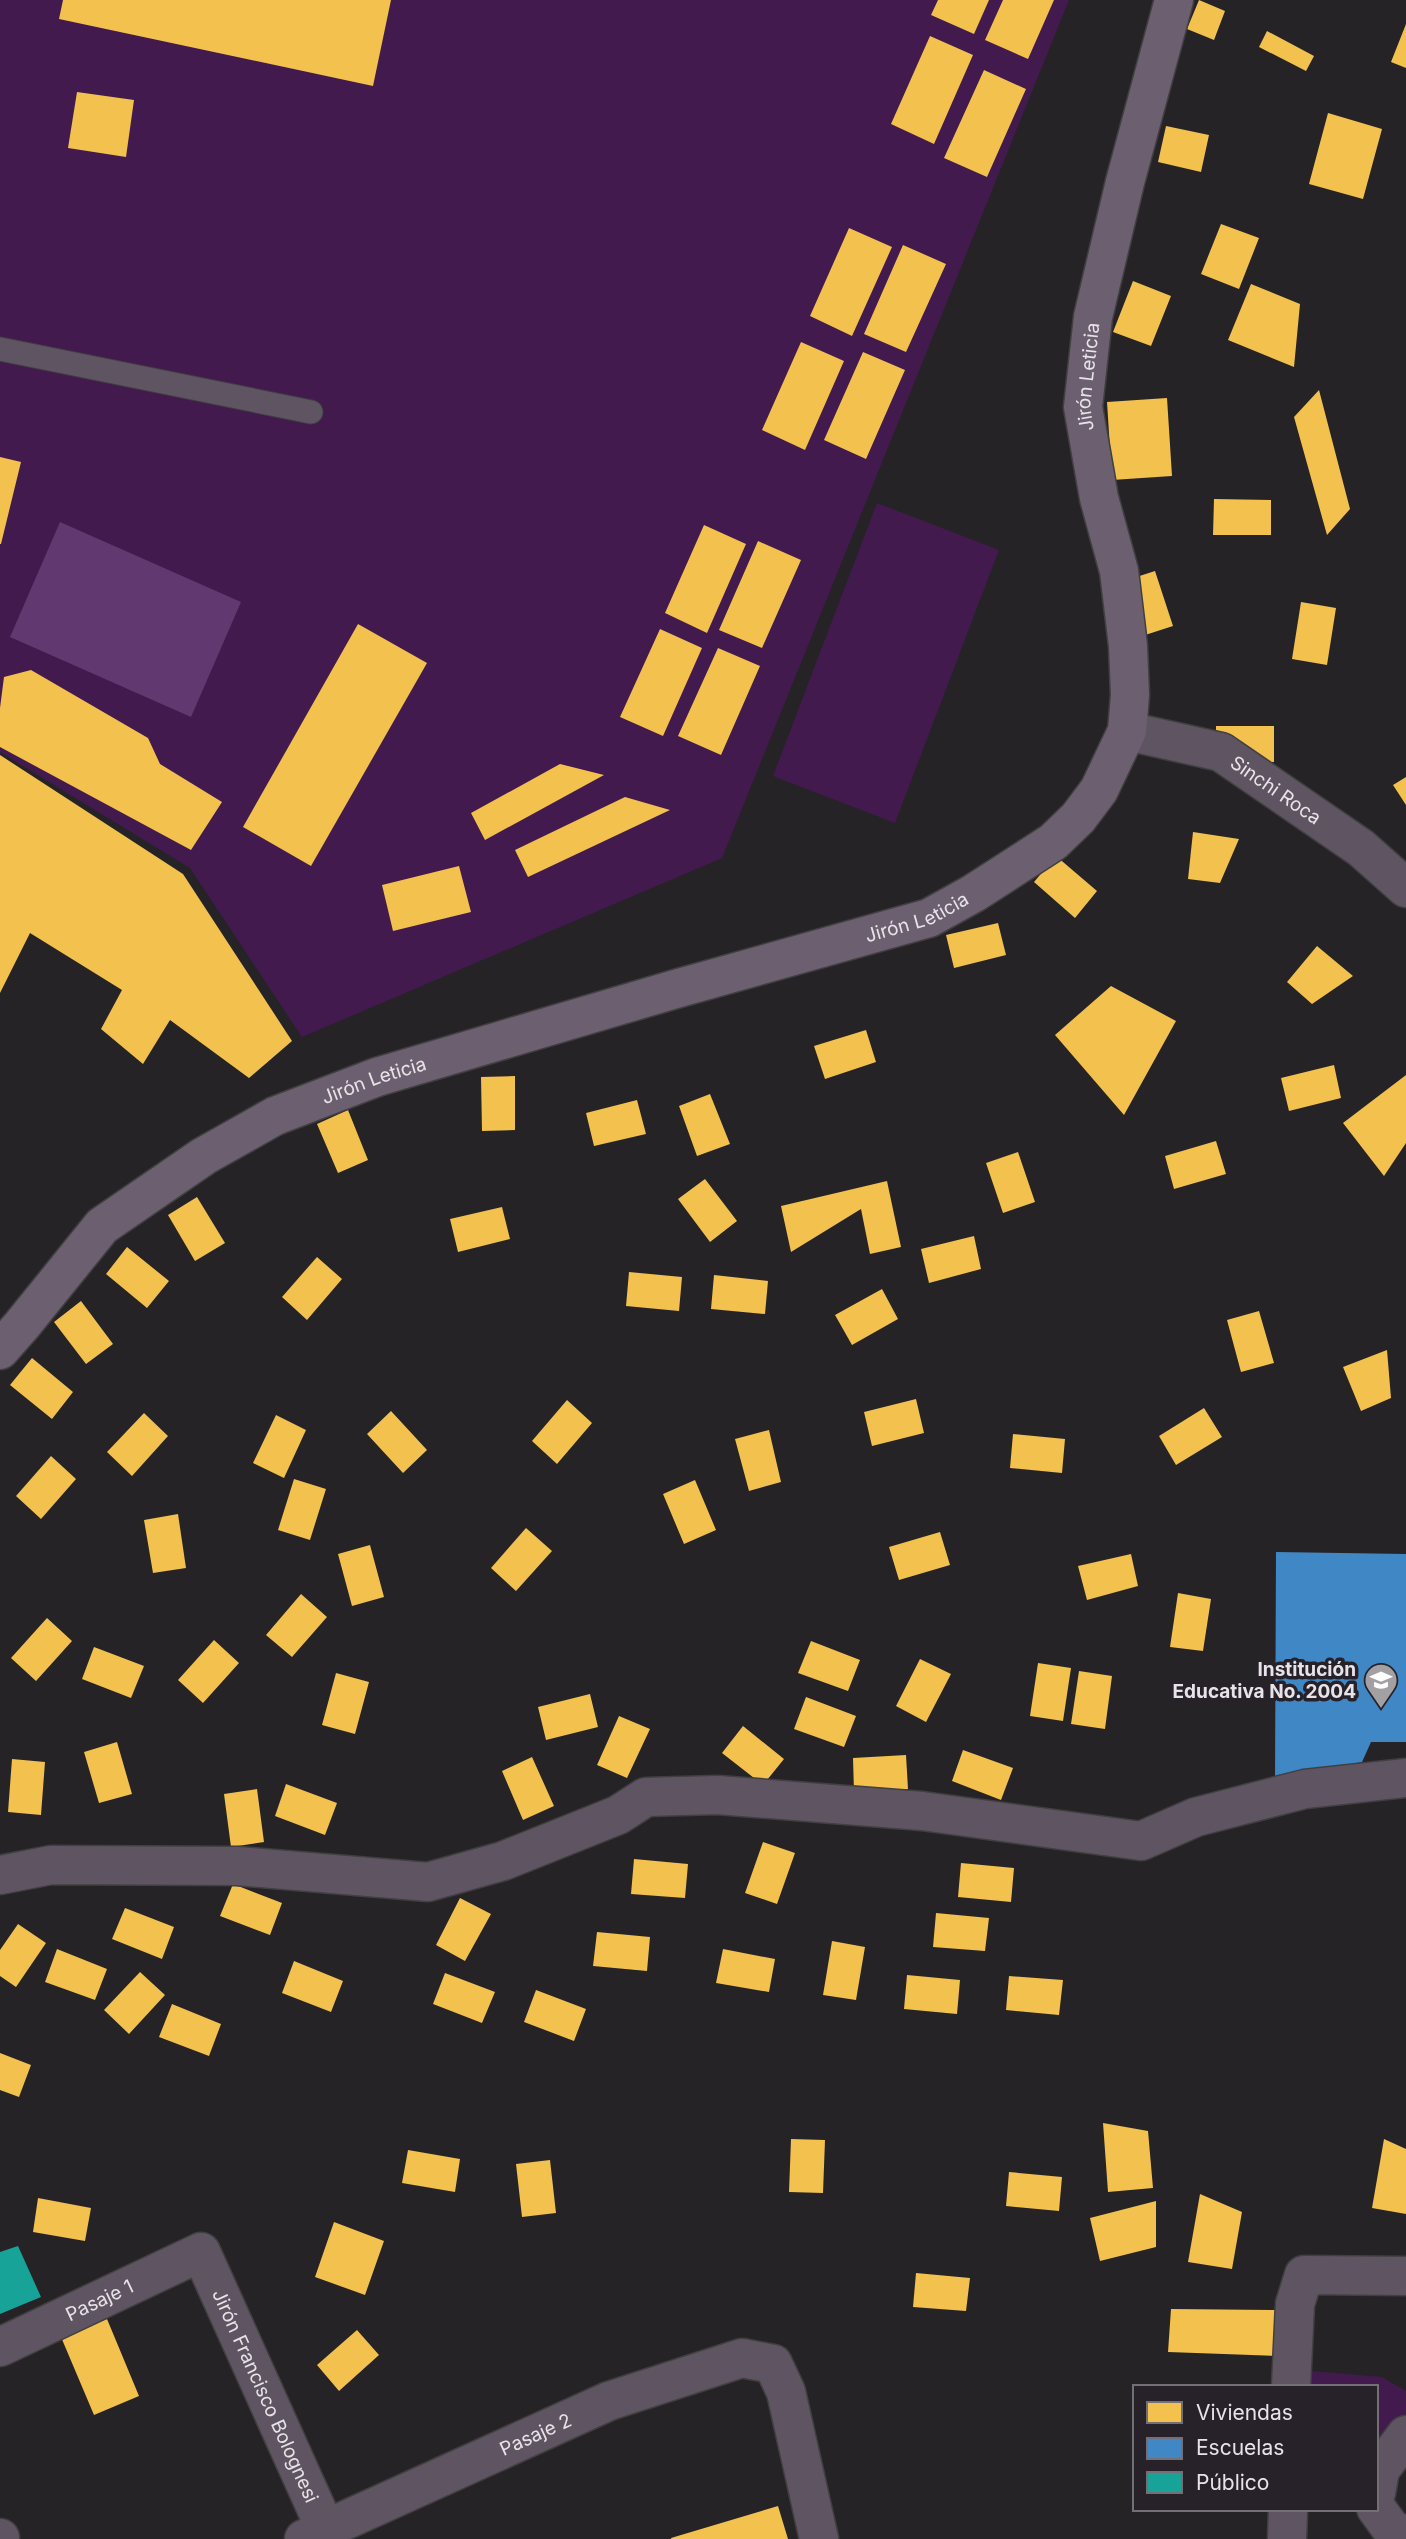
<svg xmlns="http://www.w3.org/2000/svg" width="1406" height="2539" font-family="Inter,sans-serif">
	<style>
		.green { fill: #421a4e }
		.water { fill: #623870 }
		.homes { fill: #f2c14e }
		.schools { fill: #3f88c5 }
		.public { fill: #17a398 }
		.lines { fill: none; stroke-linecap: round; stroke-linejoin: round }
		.lane-casing { stroke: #413f41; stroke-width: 25 }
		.street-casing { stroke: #413f41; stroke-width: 41 }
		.secondary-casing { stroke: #413f41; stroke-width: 41 }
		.lane { stroke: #5f5562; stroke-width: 23 }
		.street { stroke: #5f5562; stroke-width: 38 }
		.secondary { stroke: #6c5f70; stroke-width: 38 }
		.labels { text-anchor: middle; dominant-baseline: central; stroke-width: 7; stroke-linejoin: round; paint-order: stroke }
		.street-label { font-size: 19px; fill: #e7e3e8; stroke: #272129 }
		.poi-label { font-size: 19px; font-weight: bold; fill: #e7e3e8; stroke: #272129; text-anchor: end }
	</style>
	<rect width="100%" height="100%" fill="#262327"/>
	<path class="green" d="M0,0H1069L722,858L302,1037L190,868L0,752Z
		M877,503L999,550L895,823L773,776Z
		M1310,2371L1382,2377L1406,2391V2413L1376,2454V2387H1309Z"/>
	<path class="water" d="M60,522L241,602L191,717L10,637Z"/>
	<path class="homes" d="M63,0H391L373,86L59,19Z
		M938,0H989L974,34L931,15Z
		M1003,0H1054L1028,59L985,40Z
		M1199,0L1225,11L1214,40L1187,29Z
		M1406,24V68L1391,62Z
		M1267,31L1314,56L1306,71L1259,47Z
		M930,36L973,55L934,144L891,124Z
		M984,70L1026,89L987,177L944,158Z
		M77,92L134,100L126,157L68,148Z
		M1328,113L1382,129L1363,199L1309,184Z
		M1166,126L1209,135L1201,172L1158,162Z
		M1221,224L1259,238L1239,289L1201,274Z
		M849,228L892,247L852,336L810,316Z
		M903,245L946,264L906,352L864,334Z
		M1133,281L1171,296L1151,346L1113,332Z
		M1251,284L1300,304L1294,367L1228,340Z
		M801,342L844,361L805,450L762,430Z
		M863,352L905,370L866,459L824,440Z
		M1319,390L1350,509L1327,535L1294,417Z
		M1167,398L1172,476L1112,480L1107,402Z
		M0,457L21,462L1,544H0Z
		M1214,499L1271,500V535H1213Z
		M704,525L746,544L707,633L665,613Z
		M758,541L801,560L762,648L719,630Z
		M1155,571L1173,626L1139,637L1121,582Z
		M1301,602L1336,608L1327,665L1292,659Z
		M358,624L427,663L311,866L243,827Z
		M660,629L702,648L663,736L620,717Z
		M718,648L760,666L721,755L678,736Z
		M31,670L148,738L160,764L222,802L191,850L0,747V708L4,677Z
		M1216,726H1274V762H1216Z
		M0,755L183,874L292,1041L249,1078L170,1020L143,1064L101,1029L122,990L30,933L0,993Z
		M560,764L604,775L485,840L471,813Z
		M1406,777V805L1393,785Z
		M625,797L670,810L528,877L515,850Z
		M1193,832L1239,839L1220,883L1188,879Z
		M1056,856L1097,891L1075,918L1034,882Z
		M459,866L471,912L393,931L382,885Z
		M998,923L1006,955L954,968L946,935Z
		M1317,946L1353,976L1312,1004L1287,982Z
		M1111,986L1176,1021L1124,1115L1055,1035Z
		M866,1030L876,1062L825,1079L814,1046Z
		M1334,1065L1341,1098L1289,1111L1281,1078Z
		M1406,1075V1143L1384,1176L1343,1123Z
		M515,1076V1130L482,1131L481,1077Z
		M710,1094L730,1144L697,1156L679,1106Z
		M637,1100L646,1134L594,1146L586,1113Z
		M348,1110L368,1160L338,1173L317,1124Z
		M1216,1141L1226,1174L1174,1189L1165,1156Z
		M1018,1152L1035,1202L1003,1213L986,1163Z
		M705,1179L737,1221L710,1242L678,1199Z
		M887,1181L901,1247L870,1254L861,1209L791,1252L781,1206Z
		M197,1197L225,1243L195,1261L168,1215Z
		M502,1207L510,1239L458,1252L450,1219Z
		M974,1236L981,1269L929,1283L921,1249Z
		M127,1247L169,1281L147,1308L106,1274Z
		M317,1257L342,1279L307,1320L282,1297Z
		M629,1272L682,1277L679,1311L626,1306Z
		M714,1275L768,1281L765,1314L711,1309Z
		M882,1289L898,1319L852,1345L835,1315Z
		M81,1301L113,1344L86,1364L54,1322Z
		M1259,1311L1274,1363L1241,1372L1227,1320Z
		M1387,1350L1391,1398L1361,1411L1343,1367Z
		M32,1358L73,1392L52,1419L10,1385Z
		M916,1399L924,1433L872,1446L864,1412Z
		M567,1400L592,1423L557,1464L532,1441Z
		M1204,1408L1222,1437L1176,1465L1159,1436Z
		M391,1411L427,1450L403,1473L367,1434Z
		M144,1413L168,1436L132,1476L107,1452Z
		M276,1415L306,1430L284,1478L253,1463Z
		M769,1430L781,1482L749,1491L735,1439Z
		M1013,1434L1065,1439L1062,1473L1010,1468Z
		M51,1456L76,1479L41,1519L16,1496Z
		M294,1479L326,1489L310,1540L278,1530Z
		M695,1480L716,1530L684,1544L663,1494Z
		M178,1514L186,1568L153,1573L144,1520Z
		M526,1528L552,1551L516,1591L491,1568Z
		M940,1532L950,1565L899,1580L889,1547Z
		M370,1545L384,1597L352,1606L338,1554Z
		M1131,1554L1138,1586L1087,1600L1078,1566Z
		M1178,1593L1211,1599L1203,1651L1170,1647Z
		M301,1594L327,1617L292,1657L266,1635Z
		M47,1618L72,1641L36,1681L11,1658Z
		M214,1640L239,1663L203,1703L178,1680Z
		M811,1641L860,1660L848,1691L798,1673Z
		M94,1647L144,1666L131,1698L82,1679Z
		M920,1659L951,1674L926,1722L896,1706Z
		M1038,1663L1071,1668L1063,1721L1030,1716Z
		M1079,1671L1112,1676L1105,1729L1071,1724Z
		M336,1673L369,1682L355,1734L322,1725Z
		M590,1694L598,1727L546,1740L538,1707Z
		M806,1697L856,1716L844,1747L794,1729Z
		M619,1716L650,1729L627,1778L597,1765Z
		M743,1726L784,1759L763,1785L722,1753Z
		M117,1742L132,1794L99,1803L84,1752Z
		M963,1750L1013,1768L1001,1800L952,1781Z
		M906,1755L908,1789L854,1792L853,1758Z
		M532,1757L554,1806L523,1820L502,1771Z
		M12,1759L45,1762L41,1815L8,1812Z
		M286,1784L337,1803L325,1835L275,1816Z
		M257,1789L264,1842L231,1847L224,1794Z
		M763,1842L795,1853L777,1904L745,1893Z
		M634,1859L688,1864L685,1898L631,1894Z
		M961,1863L1014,1868L1011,1902L958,1897Z
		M233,1884L282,1903L270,1935L220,1916Z
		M460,1898L491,1914L465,1961L436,1945Z
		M125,1908L174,1927L162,1959L112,1939Z
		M936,1913L989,1918L985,1951L933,1947Z
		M18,1924L46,1943L16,1987L0,1976V1950Z
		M597,1932L650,1937L647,1971L593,1966Z
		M832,1941L865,1947L856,2000L823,1995Z
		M57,1949L107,1969L95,2000L45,1982Z
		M723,1949L775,1959L769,1992L716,1983Z
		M294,1961L343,1981L331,2012L282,1993Z
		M140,1972L165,1995L129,2034L104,2010Z
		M445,1973L495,1992L482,2023L433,2004Z
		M907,1975L960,1980L957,2014L904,2009Z
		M1009,1976L1063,1980L1059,2015L1006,2010Z
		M536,1990L586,2009L574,2041L524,2022Z
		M172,2004L221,2024L209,2056L159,2037Z
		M0,2053L31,2065L19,2097L0,2090Z
		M1103,2123L1148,2131L1153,2188L1108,2192Z
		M791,2139L825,2140L823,2193L789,2192Z
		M1384,2139L1406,2149V2214L1372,2208Z
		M408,2150L460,2159L455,2192L402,2183Z
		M550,2160L556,2213L522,2217L516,2164Z
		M1009,2172L1062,2177L1059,2211L1006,2206Z
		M1200,2194L1242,2212L1232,2269L1188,2262Z
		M38,2198L91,2208L85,2241L33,2232Z
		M1156,2201V2247L1100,2261L1090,2218Z
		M334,2222L384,2241L365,2295L315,2277Z
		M916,2273L970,2278L966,2311L913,2307Z
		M1171,2309L1279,2310L1278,2356L1168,2352Z
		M107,2319L139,2396L94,2415L61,2337Z
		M357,2330L379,2355L339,2391L317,2365Z
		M778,2506L788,2539H671V2538Z"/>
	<path class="schools" d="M1276,1552L1406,1554V1742H1371L1362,1762L1275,1781Z"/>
	<path class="public" d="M18,2246L41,2297L0,2314V2252Z"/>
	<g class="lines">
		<defs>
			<path id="lane" d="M0,349L311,412"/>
			<g id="street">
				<path id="s1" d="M1127,731L1221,752L1361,848L1406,888"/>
				<path d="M0,1875L51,1865L237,1866L428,1882L503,1861L618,1815L646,1797L718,1795L922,1811L1141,1841L1196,1817L1305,1789L1406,1778"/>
				<path id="s2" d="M0,2347L201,2252L330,2539"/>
				<path d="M1291,2387L1295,2304L1304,2275L1406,2276"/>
				<path d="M1376,2493L1380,2470L1406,2435"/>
				<path d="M1376,2508L1392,2530L1406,2535"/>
				<path d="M0,2538V2539"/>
				<path id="s3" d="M304,2539L609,2401L742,2358L773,2364L786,2392L819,2539"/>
				<path d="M1287,2539L1288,2509"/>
			</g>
			<g id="secondary">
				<path id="s4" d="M0,1350L22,1325L102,1226L204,1156L275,1116L377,1077L679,988L929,918L974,893L1053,842L1078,818L1099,790L1127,731L1130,695L1128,646L1119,571L1099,498L1083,407L1093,317L1125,182L1174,0"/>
			</g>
		</defs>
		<use href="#lane" class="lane-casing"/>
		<use href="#street" class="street-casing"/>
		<use href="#secondary" class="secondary-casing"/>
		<use href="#lane" class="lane"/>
		<use href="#street" class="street"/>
		<use href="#secondary" class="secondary"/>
	</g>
	<defs>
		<symbol id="school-pin" viewBox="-11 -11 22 30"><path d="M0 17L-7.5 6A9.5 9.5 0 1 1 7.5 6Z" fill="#a3a0a4" stroke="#272129"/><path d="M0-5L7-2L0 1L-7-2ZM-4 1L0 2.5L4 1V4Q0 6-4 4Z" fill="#fff"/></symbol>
	</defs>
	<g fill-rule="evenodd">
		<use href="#school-pin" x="1362" y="1661" width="38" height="52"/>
	</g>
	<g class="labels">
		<g class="street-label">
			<text stroke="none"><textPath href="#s4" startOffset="1689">Jirón Leticia</textPath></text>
			<text stroke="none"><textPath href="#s1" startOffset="163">Sinchi Roca</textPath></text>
			<text stroke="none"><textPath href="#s4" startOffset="1038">Jirón Leticia</textPath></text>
			<text stroke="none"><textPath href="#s4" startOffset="471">Jirón Leticia</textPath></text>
			<text stroke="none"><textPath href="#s2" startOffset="110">Pasaje 1</textPath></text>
			<text stroke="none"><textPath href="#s2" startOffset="380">Jirón Francisco Bolognesi</textPath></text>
			<text stroke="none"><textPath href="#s3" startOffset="254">Pasaje 2</textPath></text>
		</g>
		<g class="poi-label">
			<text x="1356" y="1669">Institución<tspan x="1356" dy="22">Educativa No. 2004</tspan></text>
		</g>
	</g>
	<rect x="1133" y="2385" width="245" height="126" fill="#272129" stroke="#746f75" stroke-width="2"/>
	<rect x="1147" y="2402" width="35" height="21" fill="#f2c14e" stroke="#746f75" stroke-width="2"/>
	<text x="1196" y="2420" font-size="21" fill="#e7e3e8">Viviendas</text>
	<rect x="1147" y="2438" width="35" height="21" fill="#3f88c5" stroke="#746f75" stroke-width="2"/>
	<text x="1196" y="2455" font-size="21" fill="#e7e3e8">Escuelas</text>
	<rect x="1147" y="2472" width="35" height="21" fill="#17a398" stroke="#746f75" stroke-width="2"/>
	<text x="1196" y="2490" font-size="21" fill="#e7e3e8">Público</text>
</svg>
